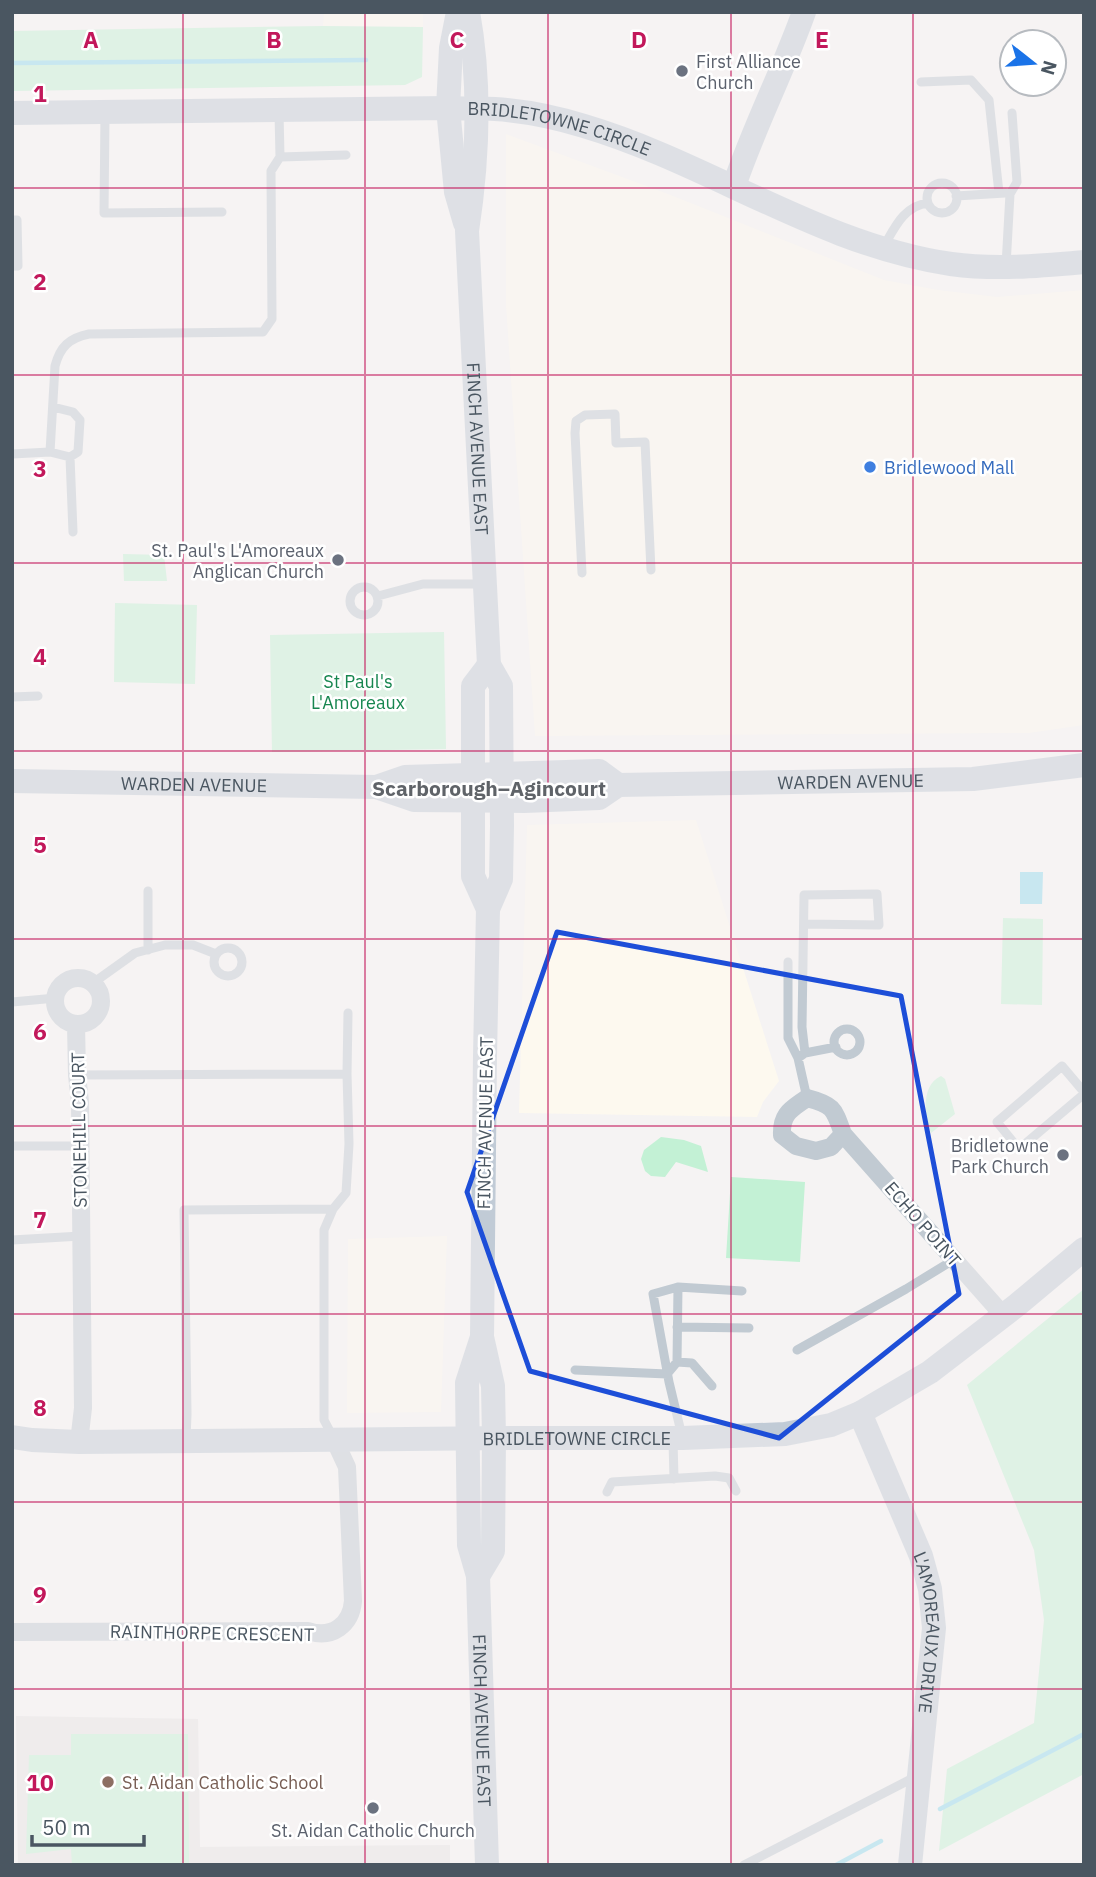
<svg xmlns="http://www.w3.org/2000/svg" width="1096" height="1877" font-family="'IBM Plex Sans',sans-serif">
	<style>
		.commercial { fill: #fdf9ef }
		.education { fill: #e6e4e5 }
		.green { fill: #c3f1d5 }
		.water { fill: #90daee }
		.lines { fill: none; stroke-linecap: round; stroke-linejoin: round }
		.stream { stroke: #90daee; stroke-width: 4.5 }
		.lane { stroke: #c1cad2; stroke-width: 9 }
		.street { stroke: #c1cad2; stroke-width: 18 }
		.secondary { stroke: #c1cbd6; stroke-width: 24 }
		.marked { fill: none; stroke: #1d4ed8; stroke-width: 5; stroke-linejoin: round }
		.grid { fill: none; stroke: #c2185b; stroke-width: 2; stroke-opacity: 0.55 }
		.worship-dot { fill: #6b7280; stroke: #fff; stroke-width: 2.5 }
		.shop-dot { fill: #3f7fe0; stroke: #fff; stroke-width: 2.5 }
		.education-dot { fill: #8d6e63; stroke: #fff; stroke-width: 2.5 }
		.labels { text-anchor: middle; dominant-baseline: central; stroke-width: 5; stroke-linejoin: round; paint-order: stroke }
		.worship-label { font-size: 18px; fill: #5b616d; stroke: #fff; text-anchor: end }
		.street-label { font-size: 18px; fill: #4a5661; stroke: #fff }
		.shop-label { font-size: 18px; fill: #366cbe; stroke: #fff; text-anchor: start }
		.park-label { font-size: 18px; fill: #17864f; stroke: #fff }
		.education-label { font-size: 18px; fill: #785e54; stroke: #fff; text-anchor: start }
		.quarter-label { font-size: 21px; font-weight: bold; fill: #5f6368; stroke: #fff }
		.grid-label { font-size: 23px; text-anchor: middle; font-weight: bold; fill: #c2185b; stroke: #fff; stroke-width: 5; stroke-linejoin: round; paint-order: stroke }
	</style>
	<rect width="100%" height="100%" fill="#f5f3f3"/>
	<path class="commercial" d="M324,12H423V27L323,26Z
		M506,134L668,194L884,280L938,290L997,297L1084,290V725L1029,733L535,736L506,305Z
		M696,820L779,1081L763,1102L757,1117L519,1113L527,825Z
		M447,1236L441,1412L347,1413L348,1239Z"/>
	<path class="education" d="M16,1716L198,1719L200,1847L450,1845V1865H18Z"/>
	<path class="green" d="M323,26L423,27L422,77L405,85L12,91V31Z
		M123,554L164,555L167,581H124Z
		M115,603L197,605L195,684L114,682Z
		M444,632L446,749L272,752L270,635Z
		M1003,918L1043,919L1042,1005L1001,1004Z
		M941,1076L945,1079L955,1114L931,1133C924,1115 921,1085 941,1076Z
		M661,1137L684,1140L701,1146L708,1172L676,1162L665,1177L651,1176L645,1171L641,1159L644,1150Z
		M731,1177L805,1182L800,1262L726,1258Z
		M1084,1289V1774L939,1851L947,1769L1034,1723L1044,1620L1034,1550L967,1385Z
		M71,1734H188L189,1865H72L71,1849L26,1854L29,1755H71Z"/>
	<path class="water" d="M1020,872H1043L1042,904H1020Z"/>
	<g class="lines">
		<path class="stream" d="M12,63L366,60
			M940,1809L1084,1734
			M836,1865L881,1841"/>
		<path class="lane" d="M921,82L971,80L989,100L999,193
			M105,114L104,213L222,212
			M280,157L346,155
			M927 198a15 15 0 1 1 30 0a15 15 0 1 1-30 0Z
			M956,196L1005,193
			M12,220H17L18,266H12
			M884,246C895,227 904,206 928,203
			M1006,266L1010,194L1017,182L1012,113
			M50,452L70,457L78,452L80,420L73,412L53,407
			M12,454L50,452L55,366C60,347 69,338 89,334L263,332L272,319L271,171L280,157L279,112
			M70,457L73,532
			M582,573L575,433L576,421L585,415L615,414L616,443L645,442L651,570
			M350 601a14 14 0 1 1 28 0a14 14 0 1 1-28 0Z
			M378,596L423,584H483
			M12,697L38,696
			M148,891V950
			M804,924L879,925L877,894L804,895L802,1027L805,1053L798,1058L807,1098
			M214 962a14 14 0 1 1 28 0a14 14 0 1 1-28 0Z
			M788,962V1038L798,1058
			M93,983L135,953L165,945H193L216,954
			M12,1002L56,998
			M834 1042a13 13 0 1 1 26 0a13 13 0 1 1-26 0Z
			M805,1053L836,1047
			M77,1075L347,1074
			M1084,1092L1062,1066L997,1122L1019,1149L1084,1094
			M12,1146H80
			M12,1240L81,1236
			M677,1327L749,1328
			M797,1350L906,1289L955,1259
			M677,1362L692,1363L712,1386
			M575,1370L667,1374L677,1362L678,1287
			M682,1436L669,1382L653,1294L678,1287L742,1291
			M333,1437L324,1420V1230L333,1209L346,1193L349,1144L347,1074L348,1013
			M186,1439L187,1414L184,1210L333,1209
			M673,1440L674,1479
			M607,1492L612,1482L715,1476L729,1478L736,1491
			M744,1865L915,1777"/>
		<path class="street" d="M55 1001a23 23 0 1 1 46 0a23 23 0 1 1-46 0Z
			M76,1024L77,1075L80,1102L83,1408L79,1442
			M843,1134L831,1147L816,1151L796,1146L782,1135C781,1113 792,1109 807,1098C834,1105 834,1109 843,1134L1003,1315
			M12,1632L308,1631C332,1639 351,1625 353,1601L347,1467L334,1439"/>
		<g class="secondary">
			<path d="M458,12L451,48L448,108L456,192L465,223"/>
			<path id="s1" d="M468,12C481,84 478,159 467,231L489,665L501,686L502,826L501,879L488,909L485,1056L482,1337L493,1386L494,1438L493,1551L478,1576"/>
			<path id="s2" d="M12,113L448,108C464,109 479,108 495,109C525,111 555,117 584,126C709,163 820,245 951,264C996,270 1039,266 1084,262"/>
			<path d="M734,186C754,127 783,71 804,12"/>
			<path id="s3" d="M12,781L376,787L414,800L524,801L599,798L618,785L973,779L1084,765"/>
			<path d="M376,787L405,777L599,771L618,785"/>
			<path d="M488,909L473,876V686L489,665"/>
			<path id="s4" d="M482,1337L467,1383L469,1545L478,1576L487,1865"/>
			<path id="s5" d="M860,1413L921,1556L930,1589L934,1628L910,1865"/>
			<path id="s6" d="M12,1437L32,1440L79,1442L518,1438H683L785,1434L831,1425L860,1413L930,1372L1017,1305L1084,1249"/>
		</g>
	</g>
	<path d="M0 0H1096V1877H0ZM557,932L901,996L959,1294L779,1438L530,1371L467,1192Z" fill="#f5f3f3" fill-opacity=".55" fill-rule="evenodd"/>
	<path class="marked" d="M557,932L901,996L959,1294L779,1438L530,1371L467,1192Z"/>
	<path class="grid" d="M183,12V1865M365,12V1865M548,12V1865M731,12V1865M913,12V1865M12,188H1084M12,375H1084M12,563H1084M12,751H1084M12,939H1084M12,1126H1084M12,1314H1084M12,1502H1084M12,1689H1084"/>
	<g class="worship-dot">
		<circle cx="682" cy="71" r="7"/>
		<circle cx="338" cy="560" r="7"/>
		<circle cx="1063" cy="1155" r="7"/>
		<circle cx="373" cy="1808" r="7"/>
	</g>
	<circle class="shop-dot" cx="870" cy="467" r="7"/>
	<circle class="education-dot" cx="108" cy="1782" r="7"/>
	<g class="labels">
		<g class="worship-label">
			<text x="696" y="61" text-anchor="start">First Alliance<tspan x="696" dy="21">Church</tspan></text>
			<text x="324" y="550">St. Paul's L'Amoreaux<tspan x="324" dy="21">Anglican Church</tspan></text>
			<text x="1049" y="1145">Bridletowne<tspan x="1049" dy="21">Park Church</tspan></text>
			<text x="373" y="1830" text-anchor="middle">St. Aidan Catholic Church</text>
		</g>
		<g class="street-label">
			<text stroke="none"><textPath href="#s2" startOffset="550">BRIDLETOWNE CIRCLE</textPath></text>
			<text stroke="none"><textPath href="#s1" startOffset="438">FINCH AVENUE EAST</textPath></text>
			<text stroke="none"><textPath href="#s3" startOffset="845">WARDEN AVENUE</textPath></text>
			<text stroke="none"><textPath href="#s3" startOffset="182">WARDEN AVENUE</textPath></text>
			<text transform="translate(485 1123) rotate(-89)">FINCH AVENUE EAST</text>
			<text transform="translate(79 1130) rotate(-91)">STONEHILL COURT</text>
			<text transform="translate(923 1224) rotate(49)">ECHO POINT</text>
			<text stroke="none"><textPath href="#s6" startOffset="565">BRIDLETOWNE CIRCLE</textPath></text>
			<text transform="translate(212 1633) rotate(1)">RAINTHORPE CRESCENT</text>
			<text stroke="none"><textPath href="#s5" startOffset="233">L'AMOREAUX DRIVE</textPath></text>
			<text stroke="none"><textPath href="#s4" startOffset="387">FINCH AVENUE EAST</textPath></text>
		</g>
		<g class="shop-label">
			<text x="884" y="467">Bridlewood Mall</text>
		</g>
		<g class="park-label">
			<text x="358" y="681">St Paul's<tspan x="358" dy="21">L'Amoreaux</tspan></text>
		</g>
		<g class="education-label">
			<text x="122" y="1782">St. Aidan Catholic School</text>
		</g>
		<g class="quarter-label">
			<text x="489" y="788">Scarborough–Agincourt</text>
		</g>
	</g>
	<g class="grid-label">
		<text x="91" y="48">A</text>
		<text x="274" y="48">B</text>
		<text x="457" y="48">C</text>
		<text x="639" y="48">D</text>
		<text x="822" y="48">E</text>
		<text x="40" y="102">1</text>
		<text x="40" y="290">2</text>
		<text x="40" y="477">3</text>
		<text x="40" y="665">4</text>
		<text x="40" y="853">5</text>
		<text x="40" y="1040">6</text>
		<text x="40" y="1228">7</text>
		<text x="40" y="1416">8</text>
		<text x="40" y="1603">9</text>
		<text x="40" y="1791">10</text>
	</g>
	<rect width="1096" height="1877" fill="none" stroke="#4a5661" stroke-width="28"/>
	<g transform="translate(1033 63) rotate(107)"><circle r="33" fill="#ffffff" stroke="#b7bbc0" stroke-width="2"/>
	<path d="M0-5L12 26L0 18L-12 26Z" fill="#1a73e8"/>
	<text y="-10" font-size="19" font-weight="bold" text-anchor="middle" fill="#4a5661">N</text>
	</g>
	<path d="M32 1835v10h112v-10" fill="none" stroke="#4a5661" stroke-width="3.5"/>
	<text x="42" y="1835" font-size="21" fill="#4a5661" stroke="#ffffff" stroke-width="5" paint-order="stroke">50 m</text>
</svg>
